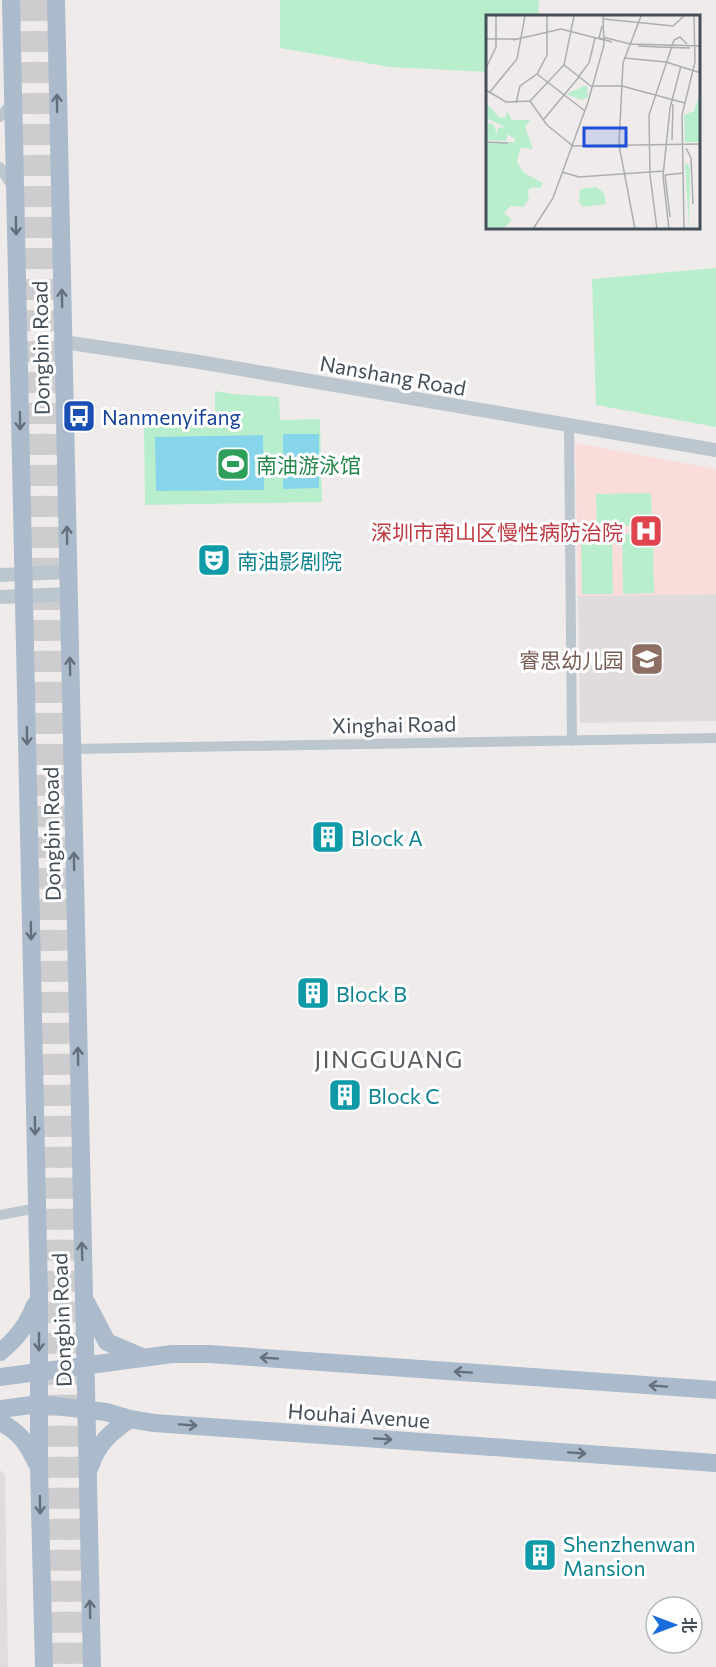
<svg xmlns="http://www.w3.org/2000/svg" width="716" height="1667" font-family="Commissioner,'Noto Sans SC',sans-serif">
	<style>
		.education { fill: #e0dcdd }
		.medical { fill: #faddda }
		.green { fill: #b9eecd }
		.water { fill: #86d5eb }
		.lines { fill: none; stroke-linecap: round; stroke-linejoin: round }
		.motorway-tunnel { stroke: #cdccce; stroke-width: 21; stroke-dasharray: 21 10; stroke-linecap: butt }
		.minor { stroke: #bcc6ce; stroke-width: 10 }
		.tertiary { stroke: #bcc6ce; stroke-width: 14 }
		.primary { stroke: #abbbcb; stroke-width: 18 }
		.oneway { stroke: #636f7b }
		.labels { text-anchor: middle; dominant-baseline: central; stroke-width: 6; stroke-linejoin: round; paint-order: stroke }
		.street-label { font-size: 21px; fill: #444f59; stroke: #fff }
		.transit-label { font-size: 21px; fill: #164399; stroke: #fff; text-anchor: start }
		.leisure-label { font-size: 21px; fill: #27864d; stroke: #fff; text-anchor: start }
		.health-label { font-size: 21px; fill: #be3a42; stroke: #fff; text-anchor: end }
		.culture-label { font-size: 21px; fill: #0d838f; stroke: #fff; text-anchor: start }
		.education-label { font-size: 21px; fill: #785e54; stroke: #fff; text-anchor: end }
		.quarter-label { font-size: 24px; letter-spacing: 1.5px; fill: #585c61; stroke: #fff }
		.inset-road { fill: none; stroke: #abadb1; stroke-width: 1.5 }
		.view { fill: #1d4ed8; fill-opacity: 0.15; stroke: #1d4ed8; stroke-width: 3 }
		.inset-edge { fill: none; stroke: #444f59; stroke-width: 3 }
	</style>
	<rect width="100%" height="100%" fill="#efebeb"/>
	<path class="education" d="M716,594V721L580,723L578,596Z
		M0,1470L5,1475L8,1667H0Z"/>
	<path class="medical" d="M575,443L716,469V594L578,596Z"/>
	<path class="green" d="M280,0H539L538,16H488V72L390,67L280,48Z
		M716,268V427L596,405L592,279Z
		M215,391L233,394L279,397L280,420L320,419L322,502L145,505L144,425L226,423L215,412Z
		M651,493L652,525L597,526L596,494Z
		M612,533L613,594H582L581,534Z
		M653,533L654,593L623,594L622,534Z"/>
	<path class="water" d="M283,434H319V488L283,489Z
		M263,435L264,490L156,491L155,437Z"/>
	<g class="lines">
		<path class="motorway-tunnel" d="M29,0L59,1667
			M45,0L77,1667"/>
		<path class="minor" d="M0,117L12,102
			M0,167L12,187
			M569,427L572,741
			M72,749L716,738
			M0,1215L37,1208"/>
		<path class="tertiary" d="M63,342L193,361L716,450
			M0,575L68,572
			M0,597L68,594"/>
		<path class="primary" d="M11,0L39,1295V1468L44,1667
			M56,0L92,1667
			M86,1302L107,1342L142,1357
			M0,1352C17,1339 27,1325 35,1305
			M0,1377L172,1354H209L716,1390
			M0,1409L39,1404L106,1412L130,1419L154,1423L716,1463
			M0,1422C21,1433 27,1443 37,1464
			M90,1467C97,1444 111,1432 130,1419"/>
	</g>
	<defs><path id="oneway-shaft" d="M-6 0H5M1.5-3L5.5 0L1.5 3" fill="none" stroke-width="1.6" stroke-linecap="round" stroke-linejoin="round" transform="scale(1.5)"/></defs>
	<g class="oneway">
		<use href="#oneway-shaft" transform="translate(57 103) rotate(-91)"/>
		<use href="#oneway-shaft" transform="translate(16 226) rotate(89)"/>
		<use href="#oneway-shaft" transform="translate(62 298) rotate(-91)"/>
		<use href="#oneway-shaft" transform="translate(20 421) rotate(89)"/>
		<use href="#oneway-shaft" transform="translate(67 535) rotate(-91)"/>
		<use href="#oneway-shaft" transform="translate(70 666) rotate(-91)"/>
		<use href="#oneway-shaft" transform="translate(27 736) rotate(89)"/>
		<use href="#oneway-shaft" transform="translate(74 861) rotate(-91)"/>
		<use href="#oneway-shaft" transform="translate(31 931) rotate(89)"/>
		<use href="#oneway-shaft" transform="translate(78 1056) rotate(-91)"/>
		<use href="#oneway-shaft" transform="translate(35 1126) rotate(89)"/>
		<use href="#oneway-shaft" transform="translate(82 1251) rotate(-92)"/>
		<use href="#oneway-shaft" transform="translate(39 1342) rotate(90)"/>
		<use href="#oneway-shaft" transform="translate(269 1358) rotate(-176)"/>
		<use href="#oneway-shaft" transform="translate(463 1372) rotate(-176)"/>
		<use href="#oneway-shaft" transform="translate(658 1386) rotate(-176)"/>
		<use href="#oneway-shaft" transform="translate(188 1425) rotate(4)"/>
		<use href="#oneway-shaft" transform="translate(383 1439) rotate(4)"/>
		<use href="#oneway-shaft" transform="translate(577 1453) rotate(4)"/>
		<use href="#oneway-shaft" transform="translate(40 1505) rotate(89)"/>
		<use href="#oneway-shaft" transform="translate(90 1609) rotate(-91)"/>
	</g>
	<defs>
		<symbol id="bus-square" viewBox="-11 -11 22 22"><rect x="-9" y="-9" width="18" height="18" rx="4" fill="#1a4fb4" stroke="#fff"/><path d="M-5-6H5V4H4V6H2V4H-2V6H-4V4H-5ZM-3.5-4V0h7V-4ZM-3.5 1.2v1.5H-2V1.2ZM2 1.2v1.5H3.5V1.2Z" fill="#fff"/></symbol>
		<symbol id="stadium-square" viewBox="-11 -11 22 22"><rect x="-9" y="-9" width="18" height="18" rx="4" fill="#2e9e5b" stroke="#fff"/><path d="M0-5a6.5 5 0 1 0 0 10a6.5 5 0 1 0 0-10ZM-3.5-1.8h7v3.6h-7Z" fill="#fff"/></symbol>
		<symbol id="hospital-square" viewBox="-11 -11 22 22"><rect x="-9" y="-9" width="18" height="18" rx="4" fill="#e0444e" stroke="#fff"/><path d="M-5-5h3v3.5h4V-5h3V5h-3V1.5h-4V5h-3Z" fill="#fff"/></symbol>
		<symbol id="theatre-square" viewBox="-11 -11 22 22"><rect x="-9" y="-9" width="18" height="18" rx="4" fill="#0f9aa8" stroke="#fff"/><path d="M-5-5.5Q0-4 5-5.5V0Q5 5 0 6Q-5 5-5 0ZM-3.3-2.5H-1v1.5H-3.3ZM1-2.5H3.3v1.5H1ZM-2.8 1Q0 5.5 2.8 1Z" fill="#fff"/></symbol>
		<symbol id="school-square" viewBox="-11 -11 22 22"><rect x="-9" y="-9" width="18" height="18" rx="4" fill="#8d6e63" stroke="#fff"/><path d="M0-5L7-2L0 1L-7-2ZM-4 1L0 2.5L4 1V4Q0 6-4 4Z" fill="#fff"/></symbol>
		<symbol id="building-square" viewBox="-11 -11 22 22"><rect x="-9" y="-9" width="18" height="18" rx="4" fill="#0f9aa8" stroke="#fff"/><path d="M-4-6H4V6H1V3H-1V6H-4ZM-2.5-4.3h1.7v1.8h-1.7ZM.8-4.3h1.7v1.8H.8ZM-2.5-1h1.7V.8h-1.7ZM.8-1h1.7V.8H.8Z" fill="#fff"/></symbol>
	</defs>
	<g fill-rule="evenodd">
		<use href="#bus-square" x="60" y="397" width="38" height="38"/>
		<use href="#stadium-square" x="214" y="445" width="38" height="38"/>
		<use href="#hospital-square" x="627" y="512" width="38" height="38"/>
		<use href="#theatre-square" x="195" y="541" width="38" height="38"/>
		<use href="#school-square" x="628" y="640" width="38" height="38"/>
		<use href="#building-square" x="309" y="818" width="38" height="38"/>
		<use href="#building-square" x="294" y="974" width="38" height="38"/>
		<use href="#building-square" x="326" y="1076" width="38" height="38"/>
		<use href="#building-square" x="521" y="1536" width="38" height="38"/>
	</g>
	<g class="labels">
		<g class="street-label">
			<text transform="translate(40 348) rotate(-91)">Dongbin Road</text>
			<text transform="translate(393 375) rotate(10)">Nanshang Road</text>
			<text transform="translate(394 724) rotate(-1)">Xinghai Road</text>
			<text transform="translate(51 834) rotate(-91)">Dongbin Road</text>
			<text transform="translate(61 1320) rotate(-92)">Dongbin Road</text>
			<text transform="translate(359 1415) rotate(4)">Houhai Avenue</text>
		</g>
		<g class="transit-label">
			<text x="102" y="416">Nanmenyifang</text>
		</g>
		<g class="leisure-label">
			<text x="256" y="464">南油游泳馆</text>
		</g>
		<g class="health-label">
			<text x="623" y="531">深圳市南山区慢性病防治院</text>
		</g>
		<g class="culture-label">
			<text x="237" y="560">南油影剧院</text>
			<text x="351" y="837">Block A</text>
			<text x="336" y="993">Block B</text>
			<text x="368" y="1095">Block C</text>
			<text x="563" y="1543">Shenzhenwan<tspan x="563" dy="24">Mansion</tspan></text>
		</g>
		<g class="education-label">
			<text x="624" y="659">睿思幼儿园</text>
		</g>
		<g class="quarter-label">
			<text x="389" y="1058">JINGGUANG</text>
		</g>
	</g>
	<g transform="translate(486 15)">
		<rect width="214" height="214" fill="#efebeb"/>
		<path d="M101,70L102,82L96,85L80,79ZM214,78V127H199L198,100L208,96ZM0,88L13,102L19,103L21,96L26,105H44L39,112L47,134L34,133L31,147L38,158L57,168L54,173L47,172L41,176L43,184L37,192L25,191L18,198L26,205L17,214H0V127H29V124L22,119L20,126L0,125V107L8,110L11,120L12,113L19,112L0,103ZM199,149H201L204,153L203,214ZM110,172L118,178L120,189L97,192L93,187L94,174Z" fill="#b9eecd"/>
		<path class="inset-road" d="M88,1L78,50L44,86L61,110L87,131L215,129M118,4L187,11L198,1M116,11L113,23L126,27M117,22L144,29L215,31M0,24H30M27,25L75,14L118,25M152,31L173,32M171,32L204,33M138,43L180,47L215,58M78,50L105,71H136L199,88M0,53L10,32V1M51,59L99,96M93,61L103,48L109,23M0,75L20,87L44,86M3,78L31,44L39,1M30,88L34,71L51,59L61,40V1M58,104L93,62M186,125L187,89M0,127L22,128M200,133L205,143L207,189M76,157L93,162L177,156M179,160L184,202M179,160L198,158M47,214L67,183L102,87L118,30L117,1M149,214L133,130L137,48L155,1M171,214L164,160L163,100L188,25L194,22L201,29M183,214L177,161L184,93L195,51M198,214L196,100L209,47L208,1"/>
		<path class="view" d="M98,113H140V131H98Z"/>
		<rect width="214" height="214" class="inset-edge"/>
	</g>
	<g transform="translate(674 1625) rotate(90)"><circle r="28" fill="#ffffff" stroke="#b4b9bd" stroke-width="1.5"/>
	<path d="M0-4.5L10 22L0 15L-10 22Z" fill="#196ddb"/>
	<text y="-9" font-size="16" font-weight="bold" text-anchor="middle" fill="#444f59">北</text>
	</g>
</svg>
